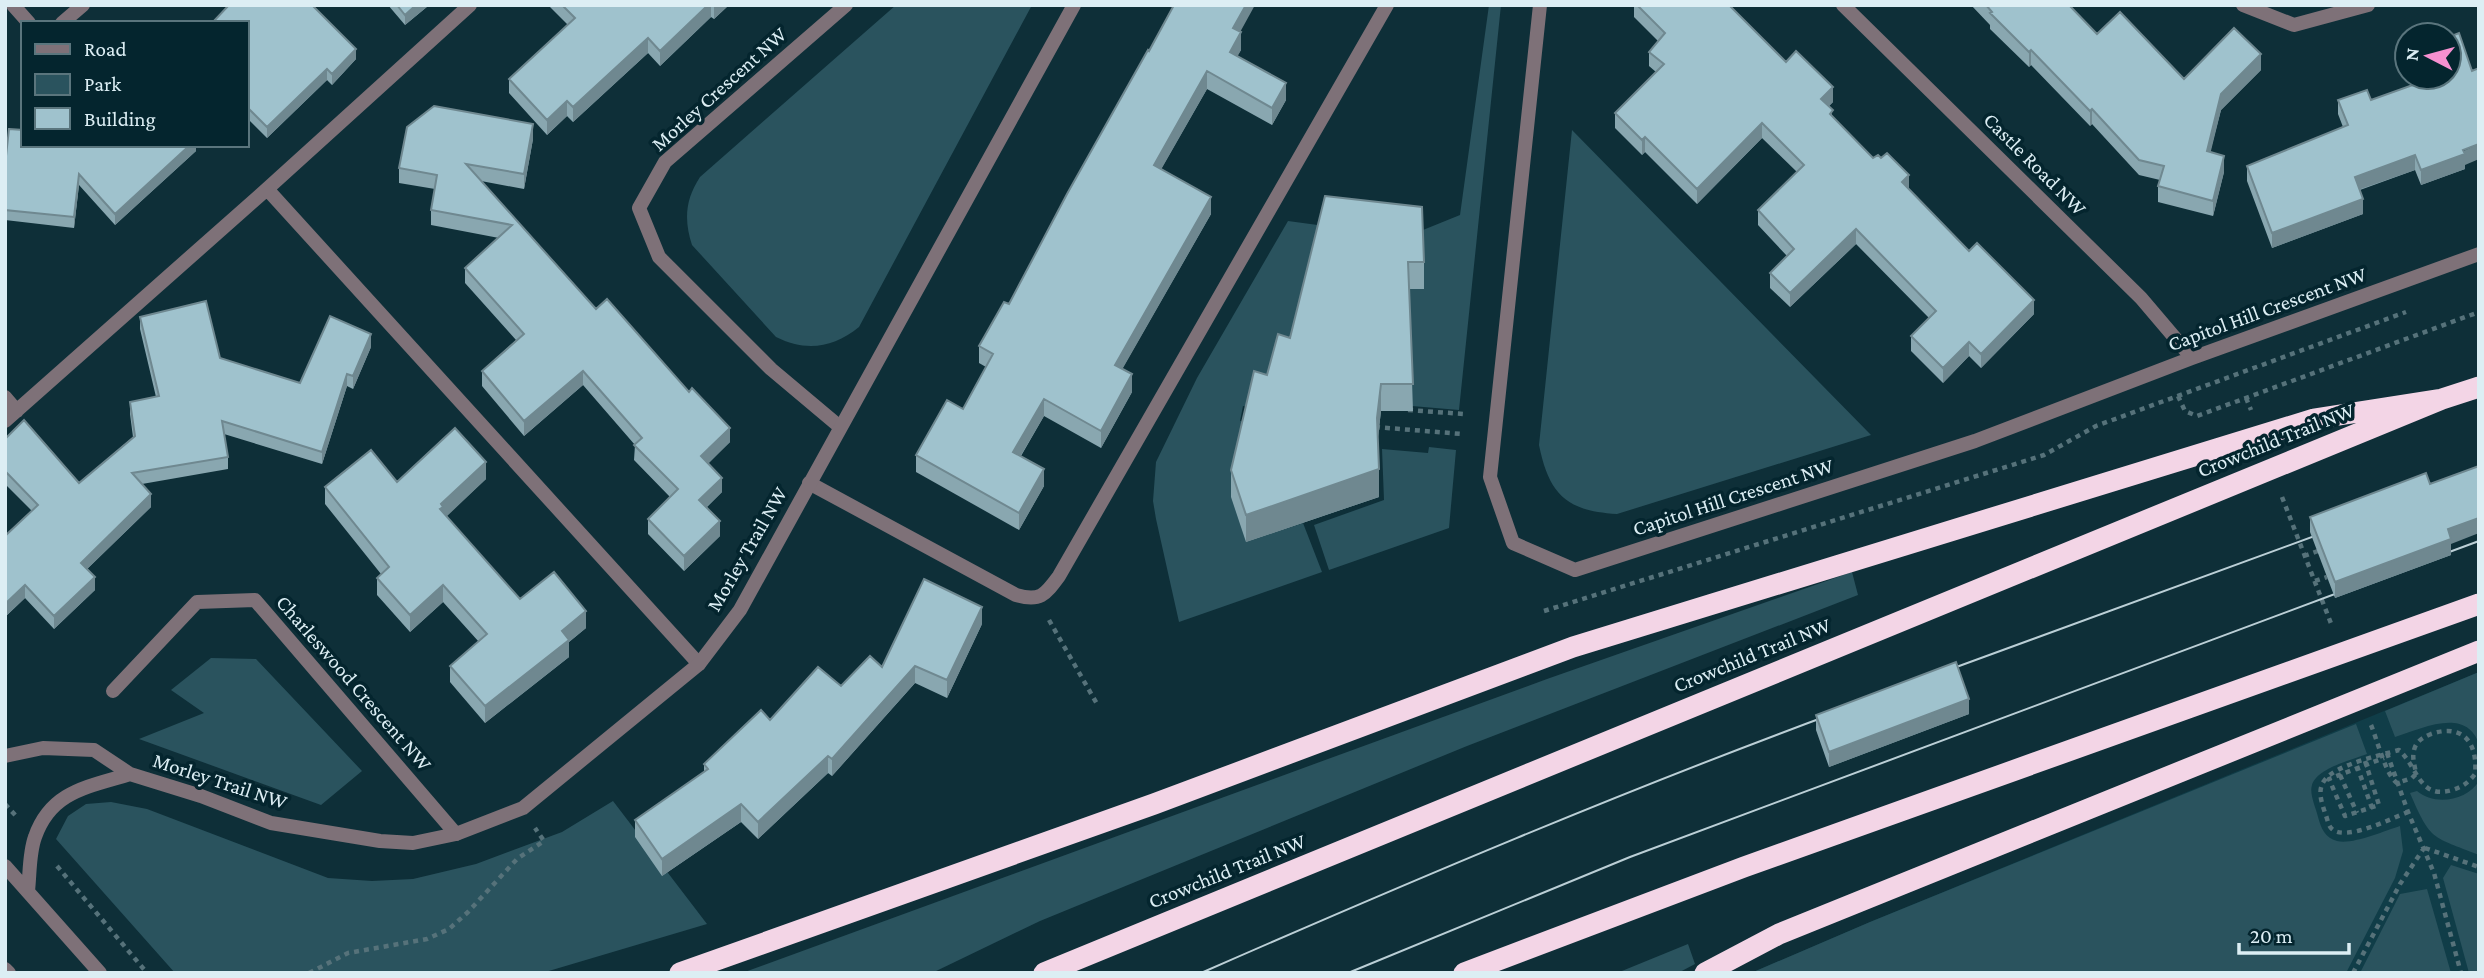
<svg xmlns="http://www.w3.org/2000/svg" width="2484" height="978" font-family="'Crimson Pro',serif">
	<style>
		.built { fill: #103d48 }
		.green { fill: #2a535e }
		.lines { fill: none; stroke-linecap: round; stroke-linejoin: round }
		.path { stroke: #56727a; stroke-width: 4.5; stroke-dasharray: 5 5; stroke-linecap: butt }
		.service { stroke: #7e7178; stroke-width: 14 }
		.minor { stroke: #7e7178; stroke-width: 14 }
		.tertiary { stroke: #7e7178; stroke-width: 14 }
		.motorway { stroke: #f3d5e6; stroke-width: 21 }
		.tram { stroke: #bbcfd6; stroke-width: 2 }
		.wall { fill: #89a7b0 }
		.shaded-wall { fill: #6f8890 }
		.building { fill: #9fc2cd; stroke: #6f8890; stroke-width: 2 }
		.labels { text-anchor: middle; dominant-baseline: central; stroke-width: 7; stroke-linejoin: round; paint-order: stroke }
		.street-label { font-size: 21px; fill: #dceef4; stroke: #04252e }
	</style>
	<rect width="100%" height="100%" fill="#0e2f38"/>
	<path class="built" d="M2479,672V973H1751L1870,922Z"/>
	<path class="green" d="M896,5H1032L859,327C833,348 806,352 776,337L692,245C684,220 685,200 700,177Z
		M1489,5H1501L1459,410L1412,406L1408,289H1424L1423,230L1460,215Z
		M1572,130L1871,435L1617,514C1566,511 1549,494 1539,445Z
		M1288,221L1325,226L1290,365L1253,408L1243,406L1240,421L1249,423L1246,542L1303,523L1322,572L1179,622L1156,519L1153,501L1156,462L1197,378Z
		M1429,447L1456,450L1449,528L1329,570L1314,525L1384,500L1382,449L1428,453Z
		M1852,572L1858,595L1467,746L1040,921L932,973H742L1547,679Z
		M211,658L256,659L362,771L321,805L139,739L204,713L171,690Z
		M2479,672V744C2466,706 2421,729 2395,737L2385,711Z
		M2356,724L2367,754C2352,760 2317,768 2312,785C2309,794 2316,808 2318,817C2321,828 2325,838 2337,841C2352,845 2384,831 2400,826L2403,851L2395,878L2346,973H1751L1870,922Z
		M2479,781V855C2432,836 2431,842 2410,793L2417,791C2434,806 2467,801 2479,781Z
		M613,801L707,924L542,973H175L56,839L68,816L86,804L111,802L147,809L328,878L372,881L413,879L476,864L562,832Z
		M2451,865L2479,874V973H2469L2443,878Z
		M2427,889L2451,973H2360L2400,894Z
		M1688,944L1695,964L1678,973H1617Z"/>
	<g class="lines">
		<path class="path" d="M2178,396L2185,411L2197,416L2479,312
			M2246,398L2251,410
			M1408,410L1464,414
			M1375,427L1462,434
			M2282,497L2332,626
			M2304,556L2318,551
			M2315,581L2327,577
			M1544,611L2044,455L2096,426L2406,312
			M1049,620L1097,704
			M2371,725C2377,739 2386,776 2397,783L2412,778L2416,774C2415,765 2411,757 2415,747C2418,740 2424,737 2431,734C2463,723 2478,743 2475,774C2468,783 2462,787 2452,790C2419,800 2418,767 2399,750C2381,755 2334,765 2324,781C2317,791 2322,803 2325,813C2327,817 2328,825 2331,828C2344,843 2392,818 2408,812
			M2387,753L2408,812L2434,873L2461,973
			M2365,761L2379,805L2345,816L2329,779L2384,758
			M2357,766L2372,808
			M2340,775L2357,813
			M5,804L16,816
			M2425,848L2479,867
			M57,866L147,973
			M309,973L348,953L427,939L449,929L468,912L517,859L544,841L535,828
			M2353,973L2400,884L2424,848"/>
		<path class="service" d="M2243,5L2294,25L2368,5
			M267,189L699,664
			M5,397L17,411
			M5,421L267,189L470,5
			M809,483L1016,595C1040,602 1045,595 1059,576L1387,5"/>
		<path class="minor" d="M13,5L29,23
			M1540,5L1490,477L1513,543L1575,570L1975,441L2192,358L2479,254
			M1843,5L2141,298L2192,358
			M62,23L83,5
			M840,427L771,369L659,257L639,208L665,162L846,5
			M113,691L197,602L255,600L456,834"/>
		<path class="tertiary" d="M5,756L43,748L94,750L130,774L201,796L271,823L380,841L413,843L456,834L523,808L699,664L740,610L1074,5
			M5,866L100,973
			M28,891C30,874 29,853 35,837C51,791 88,787 130,774
			M5,969L9,973"/>
		<path class="motorway" d="M680,973L1154,804L1573,647L2314,419L2442,399
			M1044,973L2442,399L2479,387
			M1464,973L1744,867L2479,604
			M1705,973L1779,934L2479,651"/>
		<path class="tram" d="M2433,558L2479,541
			M1940,673L2331,530
			M1201,973C1411,881 1621,792 1835,713
			M1348,973L1630,857L2351,588"/>
	</g>
	<path class="wall" d="M388,5H428V6L405,25Z
		M548,5H729L714,19L711,17L660,66L648,53L573,122L567,116L547,135L509,93V79L568,25Z
		M1634,5H1729L1786,62L1833,102L1829,106L1833,118L1873,158L1909,189L1969,251L2034,314L1981,368L1969,356L1943,383L1911,351V336L1929,318L1856,244L1790,307L1770,288V273L1787,256L1758,225V210L1797,172L1762,138L1697,204L1645,152L1642,155L1615,128V113L1656,72L1649,66V52L1658,41L1634,17Z
		M1971,5H2069L2097,34L2184,79L2261,70L2221,110L2210,152L2224,172L2213,216L2158,202V186L2160,180L2139,175L2092,124L2090,126L2031,65L2029,67L1990,29V25Z
		M314,7L356,59L332,85L327,80L267,138L247,118V23Z
		M1240,32L1241,50L1237,56L1286,100L1272,125L1207,89L1161,169L1211,214L1122,369L1132,392L1101,448L1044,416L1021,456L1044,486L1019,530L916,472V455L963,409L986,367L979,363V346L1009,304L1149,51Z
		M2338,100H2371L2465,165V169L2421,185L2415,170L2360,190L2363,214L2272,248L2247,181V166L2343,127L2338,114Z
		M533,139L524,189L481,181L596,309L730,442L708,463L722,492L707,507L720,536L684,571L648,534V519L670,497L634,460L635,445L583,385L524,436L482,386V371L516,340L465,283V268L499,238L431,225V210L435,189L399,183V168Z
		M23,145H196V151L115,225L79,185L74,228L5,220V165Z
		M1325,196L1424,262V289H1409L1413,411H1381L1378,437L1379,497L1246,542L1231,497V470L1267,375L1290,338Z
		M140,317L220,358L300,383L371,347L353,389L347,386L322,464L224,434L228,457V469L142,484L151,507L87,569L95,590L54,629L25,598L5,617L32,511L5,484V439L79,483L133,437L130,414V402L156,397L140,329Z
		M486,479L446,516L520,599L586,628L569,642V657L485,723L450,682V666L479,642L443,602L410,632L377,595V578L381,574L325,504V487L397,482Z
		M2310,517L2451,544V555L2335,598L2310,532Z
		M982,624L947,698L915,683L832,776L828,773L758,839L741,822L662,876L635,837V820L704,772V764L770,720L882,667Z
		M1969,714L1829,767L1816,730V715Z"/>
	<path class="shaded-wall" d="M416,5L428,6L405,25V15Z
		M708,5H711V17L660,66V51Z
		M714,5H729L714,19Z
		M1246,5H1255L1233,45V28Z
		M1241,32V50L1230,70V52Z
		M648,38V53L573,122V107Z
		M356,49V59L332,85V74Z
		M2031,50V65L2029,67V52Z
		M2261,54V70L2221,110L2207,167V151L2221,94Z
		M327,69V80L267,138V127Z
		M1207,71V89L1154,182V165Z
		M1286,83V100L1272,125V108Z
		M1833,87V102L1821,114V99Z
		M567,101V116L547,135V120Z
		M2092,109V124L2090,126V111Z
		M1762,123V138L1697,204V189Z
		M533,124V139L524,189V174Z
		M1645,137V152L1642,155V140Z
		M2479,144V159L2465,165V169L2421,185V170Z
		M190,145H196V151L115,225V214Z
		M2415,155V170L2355,191V177Z
		M2224,156V172L2213,216V201Z
		M79,174V185L74,228V217Z
		M1909,175V189L1902,182Z
		M1211,197V214L1115,382V365Z
		M2363,199V214L2272,248V233Z
		M1856,229V244L1790,307V293Z
		M2034,300V314L1981,368V354Z
		M371,334V347L353,389V376Z
		M1969,342V356L1943,383V368Z
		M583,371V385L524,436V421Z
		M347,374V386L322,464V452Z
		M1132,374V392L1101,448V431Z
		M1381,384V411L1377,445V418Z
		M1044,399V416L1013,469V452Z
		M730,428V442L701,471V456Z
		M486,462V479L443,520L440,526L441,504Z
		M1044,469V486L1019,530V513Z
		M1379,469V497L1246,542V515Z
		M722,478V492L699,514V500Z
		M151,494V507L81,575V563Z
		M2479,518V533L2451,544V555L2335,598V582L2448,529Z
		M720,521V536L684,571V556Z
		M95,577V590L54,629V616Z
		M25,585V598L5,617V604Z
		M443,585V602L410,632V615Z
		M982,607V624L947,698V680Z
		M586,611V628L569,642V657L485,723V706L562,631Z
		M915,666V683L832,776V759Z
		M1969,699V714L1829,767V752Z
		M828,756V773L758,839V822Z
		M741,804V822L662,876V859Z"/>
	<path class="building" d="M229,5H312L356,49L332,74L327,69L267,127L247,107V23H212Z
		M397,5H416L405,15Z
		M562,5H708L660,51L648,38L573,107L567,101L547,120L509,79L575,18Z
		M1174,5H1246L1233,28L1241,32L1230,52L1286,83L1272,108L1207,71L1154,165L1211,197L1115,365L1132,374L1101,431L1044,399L1013,452L1044,469L1019,513L916,455L947,400L963,409L993,354L979,346L1004,302L1009,304L1067,194L1148,50L1149,51Z
		M1637,5H1729L1786,62L1796,51L1833,87L1821,99L1833,110L1830,114L1873,158L1878,155L1881,158L1887,153L1909,175L1902,182L1969,251L1977,243L2034,300L1981,354L1969,342L1943,368L1911,336L1936,311L1856,229L1790,293L1770,273L1794,249L1758,210L1804,165L1762,123L1697,189L1645,137L1642,140L1615,113L1664,64L1649,52L1665,33Z
		M1986,5H2069L2097,34L2120,12L2184,79L2234,28L2261,54L2221,94L2207,151L2224,156L2213,201L2158,186L2164,166L2139,160L2092,109L2090,111L2031,50L2029,52L1990,13L1992,12Z
		M2459,33L2472,71L2479,68V144L2463,150L2465,154L2421,170L2415,155L2355,177L2363,199L2272,233L2247,166L2348,125L2338,100L2367,90L2371,100L2435,77H2449V37Z
		M434,106L533,124L524,174L466,164L596,309L607,299L689,392L692,388L730,428L701,456L722,478L699,500L720,521L684,556L648,519L678,489L634,445L642,438L583,371L524,421L482,371L524,334L465,268L512,225L431,210L437,175L399,168L407,127Z
		M9,129L23,130V145H190L115,214L79,174L74,217L5,210V165Z
		M1325,196L1422,207L1424,262H1408L1413,384H1381L1377,418L1379,469L1246,515L1231,470L1254,371L1267,375L1278,334L1290,338Z
		M206,301L220,358L300,383L330,316L371,334L353,376L347,374L322,452L222,421L228,457L132,473L151,494L81,563L95,577L54,616L25,585L5,604V536L38,505L5,471V439L24,420L79,483L135,436L130,402L159,396L140,317Z
		M455,428L486,462L441,504L443,507L440,509L520,599L554,572L586,611L562,631L569,640L485,706L450,666L487,634L443,585L410,615L377,578L389,567L325,487L371,450L397,482Z
		M2479,466V518L2448,529L2451,539L2335,582L2310,517L2426,473L2430,484Z
		M924,579L982,607L947,680L915,666L832,759L828,756L758,822L741,804L662,859L635,820L708,769L704,764L761,710L770,720L818,667L841,686L870,656L882,667Z
		M1956,662L1969,699L1829,752L1816,715Z"/>
	<g class="labels">
		<g class="street-label">
			<text transform="translate(719 89) rotate(-42)">Morley Crescent NW</text>
			<text transform="translate(2035 164) rotate(45)">Castle Road NW</text>
			<text transform="translate(2267 309) rotate(-20)">Capitol Hill Crescent NW</text>
			<text transform="translate(2276 440) rotate(-22)">Crowchild Trail NW</text>
			<text transform="translate(1733 497) rotate(-18)">Capitol Hill Crescent NW</text>
			<text transform="translate(747 549) rotate(-60)">Morley Trail NW</text>
			<text transform="translate(1752 655) rotate(-22)">Crowchild Trail NW</text>
			<text transform="translate(354 683) rotate(49)">Charleswood Crescent NW</text>
			<text transform="translate(220 781) rotate(18)">Morley Trail NW</text>
			<text transform="translate(1227 871) rotate(-22)">Crowchild Trail NW</text>
		</g>
	</g>
	<rect width="2484" height="978" fill="none" stroke="#dceef4" stroke-width="14"/>
	<rect x="21" y="21" width="228" height="126" fill="#04252e" stroke="#5a757d" stroke-width="2"/>
	<rect x="35" y="44" width="35" height="10" fill="#7e7178" stroke="#5a757d" stroke-width="2"/>
	<text x="84" y="56" font-size="21" fill="#dceef4">Road</text>
	<rect x="35" y="74" width="35" height="21" fill="#2a535e" stroke="#5a757d" stroke-width="2"/>
	<text x="84" y="91" font-size="21" fill="#dceef4">Park</text>
	<rect x="35" y="108" width="35" height="21" fill="#9fc2cd" stroke="#5a757d" stroke-width="2"/>
	<text x="84" y="126" font-size="21" fill="#dceef4">Building</text>
	<g transform="translate(2428 56) rotate(276)"><circle r="33" fill="#04252e" stroke="#5a757d" stroke-width="2"/>
	<path d="M0-5L12 26L0 18L-12 26Z" fill="#f690d0"/>
	<text y="-10" font-size="19" font-weight="bold" text-anchor="middle" fill="#dceef4">N</text>
	</g>
	<path d="M2239 943v10h110v-10" fill="none" stroke="#dceef4" stroke-width="3.5"/>
	<text x="2250" y="943" font-size="21" fill="#dceef4" stroke="#04252e" stroke-width="5" paint-order="stroke">20 m</text>
</svg>
